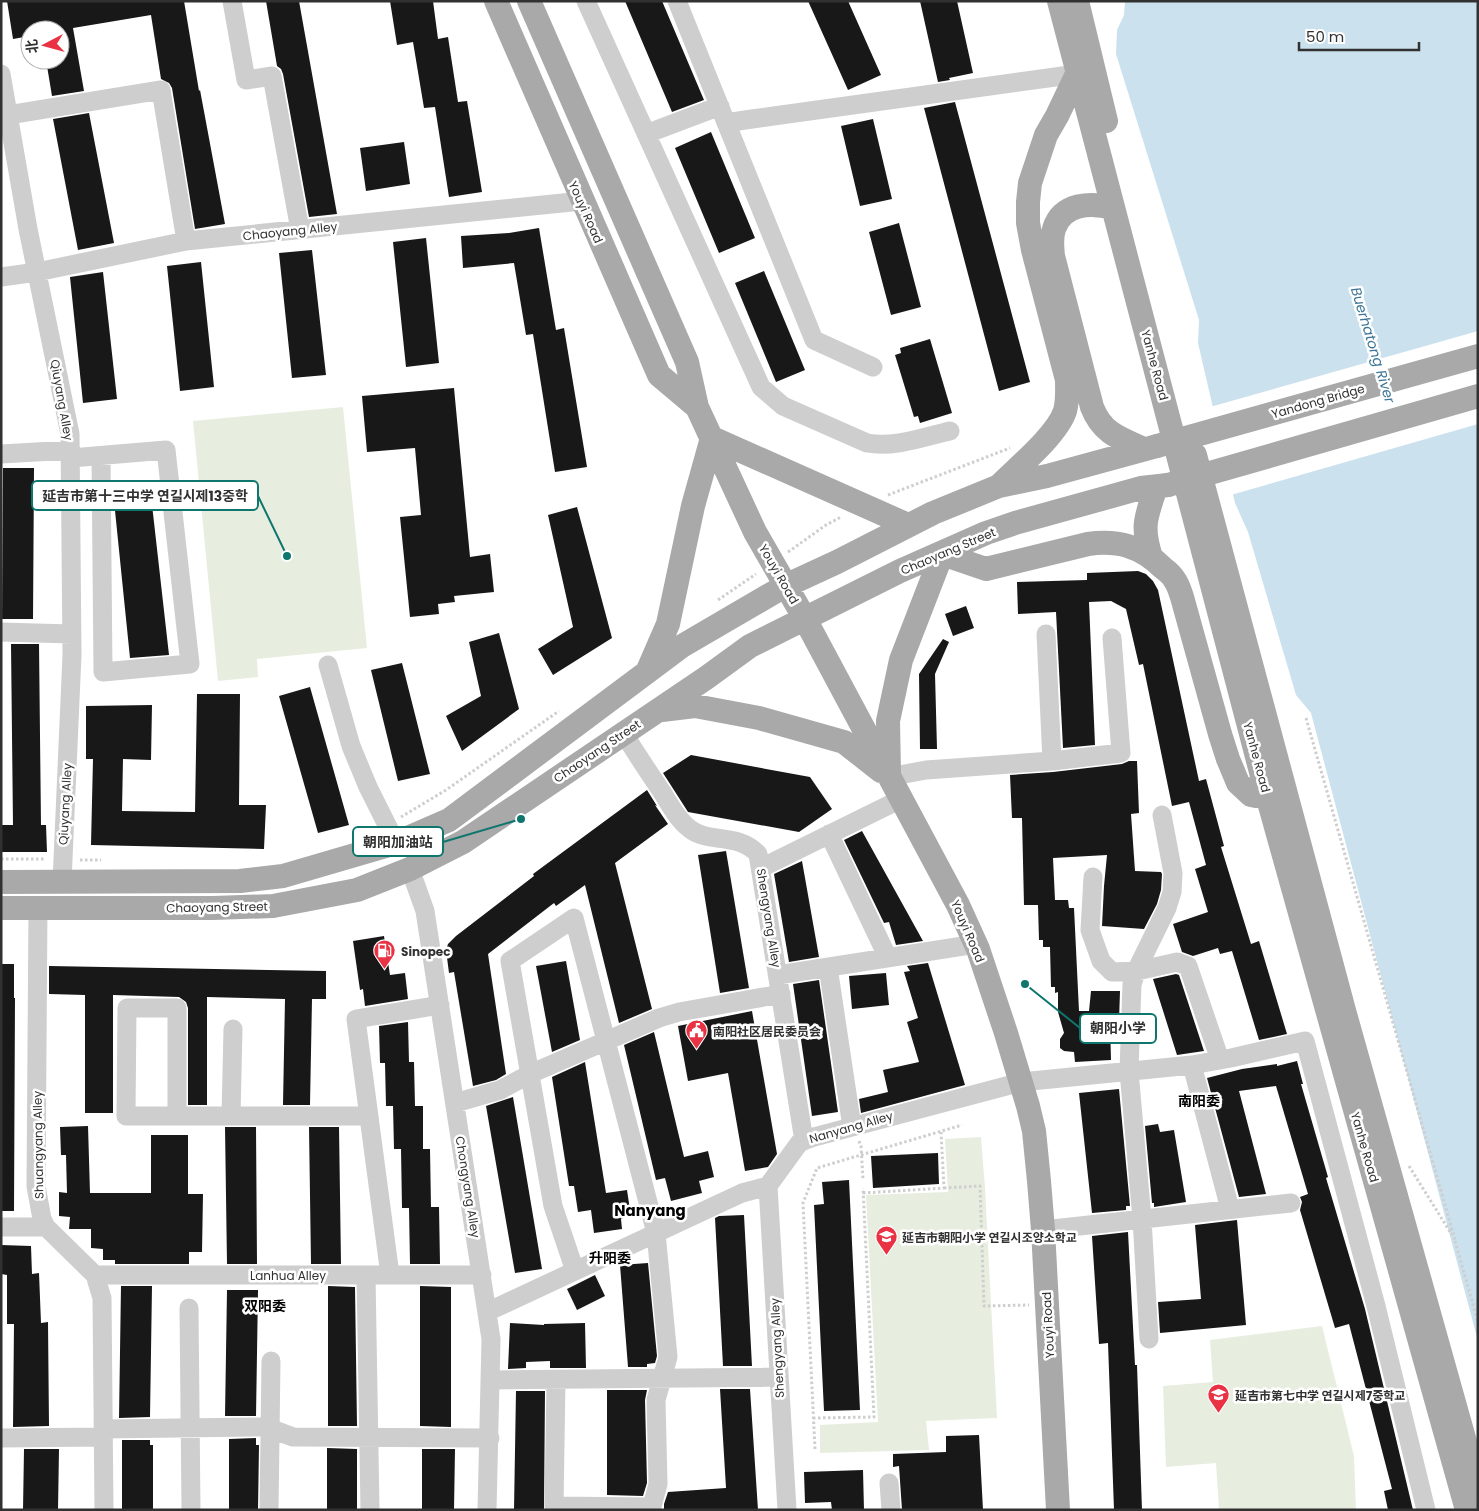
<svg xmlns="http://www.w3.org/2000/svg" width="1479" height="1511" font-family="Poppins,'Noto Sans SC','Noto Sans KR',sans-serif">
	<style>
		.green { fill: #e7eedf }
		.water { fill: #cbe1ee }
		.pier { fill: #fff }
		.building { fill: #181818 }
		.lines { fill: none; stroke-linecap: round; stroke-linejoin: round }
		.path { stroke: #cecece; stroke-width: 3; stroke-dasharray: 2.5 2.5; stroke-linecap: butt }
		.minor { stroke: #cecece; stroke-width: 19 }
		.major { stroke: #a9a9a9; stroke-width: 24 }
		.major-bridge { stroke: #a9a9a9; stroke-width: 24 }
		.labels { text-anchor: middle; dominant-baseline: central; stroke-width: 5; stroke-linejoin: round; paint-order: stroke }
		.street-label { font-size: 12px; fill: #313131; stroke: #fff }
		.poi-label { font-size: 12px; font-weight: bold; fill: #313131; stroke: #fff; text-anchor: start }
		.water-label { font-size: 14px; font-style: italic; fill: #3c7596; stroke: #fff }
		.neighbourhood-label { font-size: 14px; font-weight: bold; fill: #000; stroke: #fff }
		.quarter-label { font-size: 15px; font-weight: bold; fill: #000; stroke: #fff }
		.leader { fill: none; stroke: #0f766e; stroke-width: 2 }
		.callout-dot { fill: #0f766e; stroke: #fff; stroke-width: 2 }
		.callout { fill: #fff; stroke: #0f766e; stroke-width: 2 }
		.callout-label { font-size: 14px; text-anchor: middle; font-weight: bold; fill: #313131 }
	</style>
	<rect width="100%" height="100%" fill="#fff"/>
	<path class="green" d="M343,407L367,648L257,659L258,677L218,681L193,421Z
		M981,1137L985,1188L997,1418L926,1421L929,1450L820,1453V1425L878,1422L866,1195L948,1192L945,1139Z
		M1322,1326L1354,1456L1356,1510H1219L1216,1463L1166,1467L1163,1386L1213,1382L1210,1340Z"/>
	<path class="water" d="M1125,1H1478V1341L1311,713L1296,695L1248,532L1235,503L1198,343L1199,320L1116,54L1117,30L1124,15Z"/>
	<path class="pier" d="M1478,331V424L1231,495L1210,407Z"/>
	<path class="building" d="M7,1H184L199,91L200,90L225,224L195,229L172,88L169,83L161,79L151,15L73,28L84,91L52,96L46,60H60V30H30V36L13,39Z
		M266,1H299L337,214L309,217L283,74L281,69L277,66Z
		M390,1H433L438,39L448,37L458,102L467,101L482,192L449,197L435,107L424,108L413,42L397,45Z
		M625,1H662L704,100L672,112Z
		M808,1H848L881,75L848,90Z
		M920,1H957L973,73L949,78L950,80L938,82Z
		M955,102L1030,382L999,391L924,108Z
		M89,113L114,243L78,250L53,119Z
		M873,119L892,199L860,206L841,126Z
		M711,132L755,238L719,253L675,148Z
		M404,142L410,184L366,191L360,148Z
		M899,223L921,307L891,315L869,232Z
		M539,228L556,330L564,328L587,467L555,472L533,334L526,335L514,263L463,268L461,236L509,233Z
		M426,238L439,363L406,367L393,242Z
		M312,250L326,375L292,378L279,253Z
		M201,262L214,387L180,391L167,266Z
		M764,271L805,370L776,382L735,283Z
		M103,272L117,399L83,403L70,277Z
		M930,339L952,413L920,423L918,416L914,417L895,355L901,353L900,348Z
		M454,388L470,557L490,554L494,592L454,596L455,602L438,604L439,614L410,617L400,517L421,515L415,448L367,452L362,396Z
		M3,468H34L33,619H2Z
		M150,487L169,655L130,658L113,491Z
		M577,507L612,638L553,675L538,649L573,627L548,515Z
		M1138,571L1146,574L1153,581L1158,590L1199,781L1206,779L1224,846L1221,847L1251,944L1259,941L1287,1034L1259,1040L1232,951L1220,954L1218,948L1193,956L1182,952L1173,924L1208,912L1195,869L1206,865L1189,802L1172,806L1143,664L1139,665L1126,609L1111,601L1089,602L1095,745L1063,748L1056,612L1018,614L1017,582L1087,580V573Z
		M966,606L974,628L953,636L945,614Z
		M499,633L519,709L462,751L446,716L481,696L469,642Z
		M943,639L949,642L935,674L937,749H920L919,674Z
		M11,644H39L41,825H46L47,852H1V825H13Z
		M402,663L430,774L398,781L371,670Z
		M310,687L349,825L318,833L279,696Z
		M197,694H240L239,805H266L264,849L91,845L93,759H86V706L152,705L151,760L123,759L122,811L195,812Z
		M691,755L810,777L832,809L799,832L688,812L663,773Z
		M1129,761H1137L1139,813L1131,814L1135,871L1161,872L1162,874L1161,890L1157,904L1144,929L1102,926L1104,886L1107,855L1053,858L1055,900H1068L1069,908H1074L1079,1011H1089L1091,991H1120L1119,1021L1110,1022L1111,1060L1075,1062L1074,1052L1064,1051L1060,1048V1039L1064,1033L1058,1012V992L1055,993V987H1051L1050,947H1043V940H1039L1038,905H1024L1022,818H1012L1010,775L1053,772L1122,764Z
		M647,790L657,806L655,805L668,824L615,863L652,1009L619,1023L585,885L556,906L554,903L488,954L506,1074L496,1080L473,1086L454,972L449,973L446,950L448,944L456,936L534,876L533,874Z
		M862,831L923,941L896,945L889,922L884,923L844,840Z
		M726,851L749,988L720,993L698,855Z
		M802,861L819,957L789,962L774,874Z
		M384,936L390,975L405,973L408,999L365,1006L363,989L360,990L353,941Z
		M566,961L580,1040L552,1052L536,966Z
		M928,963L965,1085L861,1113L859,1099L888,1092L883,1070L919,1062L907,1022L918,1018L904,972L910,971L907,966Z
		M1,964H14V998H15L14,1211H1Z
		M49,966L326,971V999H312L310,1105H283L285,999L207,997V1105H188V1008L186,1002L179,997L113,995V1113H85V995L49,994Z
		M886,973L889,1005L852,1009L849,976Z
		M1176,974L1179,975L1204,1051L1177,1055L1153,979Z
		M819,980L838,1112L812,1116L793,984Z
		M752,1011L777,1154L768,1167L745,1171L728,1073L688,1081L678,1026Z
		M408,1022L409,1062H414L415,1106H423V1149H430L431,1207H439L440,1264H410L409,1208H402L401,1149H394L393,1106H386L385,1063H380L379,1026Z
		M654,1032L684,1157L708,1151L714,1177L699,1181L702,1193L671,1201L665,1178L656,1180L624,1045Z
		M1297,1061L1303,1084H1301L1328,1177L1326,1178L1365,1309L1413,1510H1388L1384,1491L1392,1489L1349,1324L1335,1328L1300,1210L1302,1202L1300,1197L1308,1194L1276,1086L1239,1091L1266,1194L1239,1197L1207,1078L1242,1069L1277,1064V1066Z
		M585,1062L606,1193L627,1190L630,1210L622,1213L623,1218L621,1219L622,1229L594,1233L591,1210L578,1212L574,1186H569L552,1077Z
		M1119,1089L1130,1206H1126V1210L1092,1213L1079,1093Z
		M513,1097L542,1269L515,1273L486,1106Z
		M1158,1124L1160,1132L1174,1130L1186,1202L1154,1207V1203H1152L1145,1126Z
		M88,1126L90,1193H151V1135H188V1194H203L202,1252H189V1264H115V1260H103V1249L91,1248V1229H69L70,1217L59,1216V1192L67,1193L66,1155H61L60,1127Z
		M225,1127H256L257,1264H227Z
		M309,1127H339L341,1264H311Z
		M938,1153L939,1184L873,1188L871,1156Z
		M849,1180L860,1410L824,1411L814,1205L824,1204L822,1182Z
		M744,1215L752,1366H723L715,1218L719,1216Z
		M1237,1220L1246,1325L1160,1333L1158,1302L1201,1299L1195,1225Z
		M1128,1232L1135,1365H1137L1142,1510H1114L1108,1343L1099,1344L1092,1236Z
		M1,1245L31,1246L32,1274L39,1273L41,1323L48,1322L49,1426L13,1427L14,1324H7V1275L1,1274Z
		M648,1263L657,1356L655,1363L647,1364V1367H628L620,1265Z
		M595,1275L605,1296L577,1310L567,1289Z
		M121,1286H152L150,1417L119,1418Z
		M328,1286L355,1287L357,1426H328Z
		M420,1286L451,1287V1427L420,1426Z
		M227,1290H258L256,1416H225Z
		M510,1323L544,1325V1324L585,1323L586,1368H550V1361L526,1362V1368L508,1369Z
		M720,1389H750L758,1510H664V1504L668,1492L726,1488Z
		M607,1390H647L645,1400L647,1483L643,1496L607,1495Z
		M516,1391H545L544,1510H514Z
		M979,1435L983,1510H902L899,1466L893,1467V1454L946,1452V1436Z
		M256,1438V1445H259L258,1510H229V1439Z
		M122,1440H150V1445H153V1510H122Z
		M327,1448L357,1449V1510H327Z
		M24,1449H59L58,1510H23Z
		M422,1449H455L454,1510H422Z
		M863,1470L864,1510H832L831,1502L805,1503L804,1472Z"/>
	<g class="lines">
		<path class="path" d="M888,495L1010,448
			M788,552L826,525L841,517
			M718,600L756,574
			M1306,718L1455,1240
			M401,817L446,790L559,711
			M1,859H46
			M80,860H101
			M859,1141L861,1146L863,1179
			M1409,1166L1452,1235
			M944,1188L980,1186L984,1306L1029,1305
			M863,1193L944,1188L941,1132
			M1455,1241L1478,1322
			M813,1418L874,1417L863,1188
			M815,1449L803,1203L817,1168L962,1125"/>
		<path class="minor" d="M232,1L246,80L272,76L300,230
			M586,1L761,387L783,406L867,443C895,448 923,437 950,431
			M677,1L814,340L873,367
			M1,74L28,229L70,434L72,655L62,882
			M8,115L161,90L186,241
			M726,123L745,120L1077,74
			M646,134L720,106
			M1,277L37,272L186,241L582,201
			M1,454L71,450
			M71,458L166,450L190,664L103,672L101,456
			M1,632L72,634
			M1046,634L1052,761
			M328,665L351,746L368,787L396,843
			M624,734C636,753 649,773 662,792C670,805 678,820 690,829C709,844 737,832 758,854L804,1141
			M889,777L926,770L1052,761L1121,753L1112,638
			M829,834L888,958
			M761,868L901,799
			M410,869L425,911L491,1339L487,1510
			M1093,877L1090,930L1101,961L1112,972L1137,971L1177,962L1188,966L1220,1060
			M38,908L36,1186L42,1219L46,1227L95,1275L102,1298L104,1510
			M828,967L852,1127
			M778,975L976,944
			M1192,1065L1230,1209
			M455,1103L500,1090L530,1074L659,1018L679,1012L781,994
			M177,1116V1008H127L126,1116C207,1116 287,1116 368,1116
			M231,1116L233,1029
			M768,1186L787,1510
			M1,1227H46
			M1043,1230L1291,1203
			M575,1271L553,1206L510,961L574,918L656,1233L668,1357L656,1400L658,1484L651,1510
			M95,1275H482
			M366,1275L370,1510
			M390,1275L356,1019L440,1005
			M189,1308L191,1510
			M487,1312L742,1193L768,1186L800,1142L814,1137L1021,1082L1192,1065L1231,1058L1305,1041L1376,1306L1426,1510
			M1149,1339L1142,1219L1129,1071L1132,984L1138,967L1167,908L1172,892L1173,873L1162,815
			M491,1380L779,1377
			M556,1380L554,1506L652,1507
			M103,1429L261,1427L269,1428L293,1437L490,1438
			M1,1438L103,1437
			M889,1483L891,1510
			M269,1510L271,1361"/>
		<path class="major" d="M496,1L659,375L697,407
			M529,1L687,362L697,407L755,532L805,619L958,905L978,949L1006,1033L1028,1106L1034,1131L1039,1181L1043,1230L1058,1510
			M1059,1L1267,795L1467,1510
			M1077,1L1106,121
			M1113,208C1091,202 1062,203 1054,229C1051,238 1052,247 1053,256L1092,407C1102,433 1119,438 1144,449
			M1195,455L1345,1014L1478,1488
			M999,486C1018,467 1057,435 1065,411C1068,400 1067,391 1067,380L1033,250L1028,223V202L1030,183L1046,135L1057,116L1077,74
			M942,554L986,569L1088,544C1118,540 1141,546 1163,568C1167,571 1172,575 1174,579C1178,584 1180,591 1182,597L1220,734L1228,759L1238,783L1251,795L1256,796L1279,791
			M1151,557C1141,526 1146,517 1156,487
			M648,670L668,624L693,506L712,438L908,525
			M662,710L695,706L759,718L844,742L881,771
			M889,773L888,721L901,660L942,554
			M1,882L240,881L283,876L396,843L449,820L682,646L785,586L837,562L933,513L999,486L1047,476L1157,446
			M1,908H213L273,906L357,890L410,869L463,842L706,678L750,646L900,571L986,533L1015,523L1141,488L1168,485"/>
		<path class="major-bridge" d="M1157,446L1478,356
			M1168,485L1478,396"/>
	</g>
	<defs>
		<symbol id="fuel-pin" viewBox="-11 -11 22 30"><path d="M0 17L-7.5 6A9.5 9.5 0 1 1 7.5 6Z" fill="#e93244" stroke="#fff"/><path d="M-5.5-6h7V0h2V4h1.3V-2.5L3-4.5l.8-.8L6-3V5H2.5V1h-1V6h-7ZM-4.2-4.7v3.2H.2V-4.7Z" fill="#fff"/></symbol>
		<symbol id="civic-pin" viewBox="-11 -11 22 30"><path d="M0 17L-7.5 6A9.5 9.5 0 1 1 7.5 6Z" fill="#e93244" stroke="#fff"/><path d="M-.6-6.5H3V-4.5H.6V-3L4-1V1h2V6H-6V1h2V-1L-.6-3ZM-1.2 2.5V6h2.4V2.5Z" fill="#fff"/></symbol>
		<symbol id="school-pin" viewBox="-11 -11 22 30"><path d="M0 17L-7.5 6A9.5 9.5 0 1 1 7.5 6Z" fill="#e93244" stroke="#fff"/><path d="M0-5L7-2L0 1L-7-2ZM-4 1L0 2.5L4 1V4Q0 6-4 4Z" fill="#fff"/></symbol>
	</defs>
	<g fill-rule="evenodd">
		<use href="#fuel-pin" x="372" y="938" width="25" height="34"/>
		<use href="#civic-pin" x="684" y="1018" width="25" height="34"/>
		<use href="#school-pin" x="874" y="1224" width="25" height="34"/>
		<use href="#school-pin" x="1206" y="1382" width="25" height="34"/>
	</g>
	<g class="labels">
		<g class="street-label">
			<text transform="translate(586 212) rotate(66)">Youyi Road</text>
			<text transform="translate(290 231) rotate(-6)">Chaoyang Alley</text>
			<text transform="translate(1155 365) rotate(75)">Yanhe Road</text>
			<text transform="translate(62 400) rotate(80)">Qiuyang Alley</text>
			<text transform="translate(1318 401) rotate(-16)">Yandong Bridge</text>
			<text transform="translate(948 551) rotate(-23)">Chaoyang Street</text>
			<text transform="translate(779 574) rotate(60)">Youyi Road</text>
			<text transform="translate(597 751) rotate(-34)">Chaoyang Street</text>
			<text transform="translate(1257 757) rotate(75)">Yanhe Road</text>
			<text transform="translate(65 804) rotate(-87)">Qiuyang Alley</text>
			<text transform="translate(217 907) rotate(-1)">Chaoyang Street</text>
			<text transform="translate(769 918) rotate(81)">Shengyang Alley</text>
			<text transform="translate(968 931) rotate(67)">Youyi Road</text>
			<text transform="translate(851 1127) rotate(-16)">Nanyang Alley</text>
			<text transform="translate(38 1145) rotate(-91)">Shuangyang Alley</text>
			<text transform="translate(1365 1147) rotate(74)">Yanhe Road</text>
			<text transform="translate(468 1187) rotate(81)">Chongyang Alley</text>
			<text x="288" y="1275">Lanhua Alley</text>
			<text transform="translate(1048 1325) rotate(-93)">Youyi Road</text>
			<text transform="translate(777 1348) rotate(-93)">Shengyang Alley</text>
		</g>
		<g class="poi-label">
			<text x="401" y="951">Sinopec</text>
			<text x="713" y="1031">南阳社区居民委员会</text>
			<text x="902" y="1237">延吉市朝阳小学 연길시조양소학교</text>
			<text x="1235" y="1395">延吉市第七中学 연길시제7중학교</text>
		</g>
		<g class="water-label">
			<text transform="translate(1373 345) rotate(73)">Buerhatong River</text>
		</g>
		<g class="neighbourhood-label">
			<text x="1199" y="1101">南阳委</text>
			<text x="610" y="1258">升阳委</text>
			<text x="265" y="1306">双阳委</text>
		</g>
		<g class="quarter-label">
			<text x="650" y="1210">Nanyang</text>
		</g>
	</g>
	<path class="leader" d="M287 556L258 496M521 819L443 842M1025 984L1080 1028"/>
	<g class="callout-dot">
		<circle cx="287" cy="556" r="5"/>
		<circle cx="521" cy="819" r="5"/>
		<circle cx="1025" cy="984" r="5"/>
	</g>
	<g class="callout">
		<rect x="32" y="481" width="226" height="29" rx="5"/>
		<rect x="353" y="827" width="90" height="29" rx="5"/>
		<rect x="1080" y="1014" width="76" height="29" rx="5"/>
	</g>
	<g class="callout-label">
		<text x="145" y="501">延吉市第十三中学 연길시제13중학</text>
		<text x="398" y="847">朝阳加油站</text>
		<text x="1118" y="1033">朝阳小学</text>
	</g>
	<rect width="1479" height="1511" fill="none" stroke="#313131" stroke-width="5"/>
	<g transform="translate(45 45) rotate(264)"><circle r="24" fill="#ffffff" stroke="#adadad"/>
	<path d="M0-4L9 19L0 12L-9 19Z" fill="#e93244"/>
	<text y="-8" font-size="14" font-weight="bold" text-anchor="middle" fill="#313131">北</text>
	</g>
	<path d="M1299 42v8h120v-8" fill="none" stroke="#313131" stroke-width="2.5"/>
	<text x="1306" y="42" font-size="15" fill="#313131" stroke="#ffffff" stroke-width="4" paint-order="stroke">50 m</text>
</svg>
